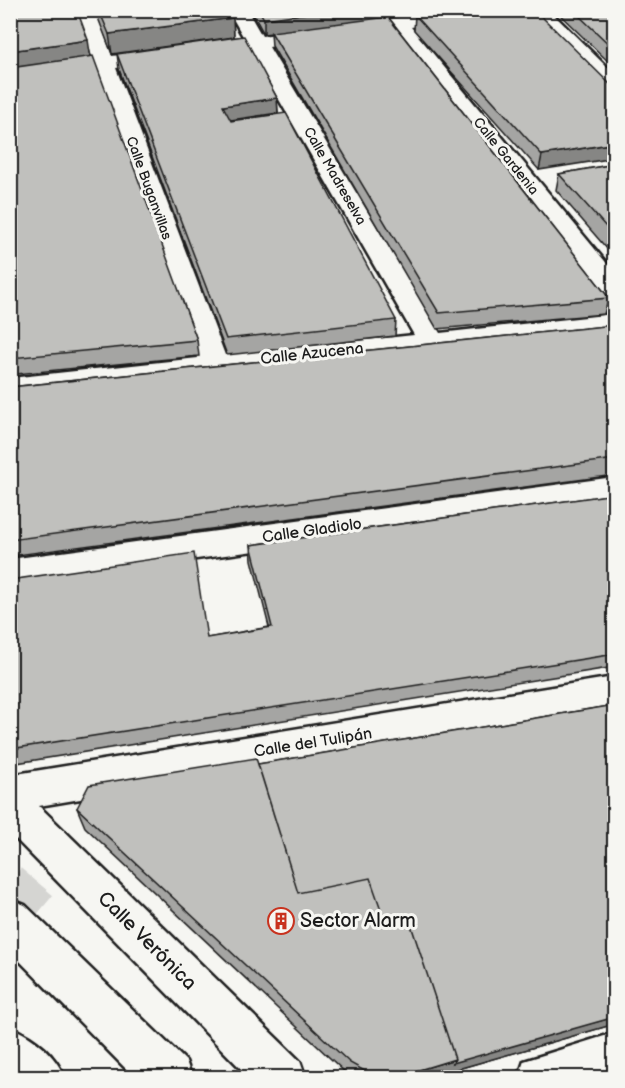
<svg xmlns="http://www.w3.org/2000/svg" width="625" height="1088" font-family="'Balsamiq Sans',sans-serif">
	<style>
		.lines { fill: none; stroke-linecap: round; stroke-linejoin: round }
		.minor-tunnel { stroke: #d5d5d2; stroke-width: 42; stroke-dasharray: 42 21; stroke-linecap: butt }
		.minor-casing { stroke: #1c1c1c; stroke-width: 5 }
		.motorway-casing { stroke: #1c1c1c; stroke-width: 5 }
		.minor { fill: #f6f6f2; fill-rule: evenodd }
		.motorway { fill: #f6f6f2; fill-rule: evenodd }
		.wall { fill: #a5a5a3; stroke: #1c1c1c; stroke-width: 1.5 }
		.shaded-wall { fill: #868684; stroke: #1c1c1c; stroke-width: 1.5 }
		.building { fill: #c0c0bd; stroke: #1c1c1c; stroke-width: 1.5 }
		.labels { text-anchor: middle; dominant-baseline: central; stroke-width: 6; stroke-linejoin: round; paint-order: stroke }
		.far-street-label { font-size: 14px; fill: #1c1c1c; stroke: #f6f6f2 }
		.street-label { font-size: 16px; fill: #1c1c1c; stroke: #f6f6f2 }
		.near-poi-label { font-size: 20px; fill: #1c1c1c; stroke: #f6f6f2; text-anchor: start }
		.near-street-label { font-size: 20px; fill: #1c1c1c; stroke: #f6f6f2 }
	</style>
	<rect width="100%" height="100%" fill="#f6f6f2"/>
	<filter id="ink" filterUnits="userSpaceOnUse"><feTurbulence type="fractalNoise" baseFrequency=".0167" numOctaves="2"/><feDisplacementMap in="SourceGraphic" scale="12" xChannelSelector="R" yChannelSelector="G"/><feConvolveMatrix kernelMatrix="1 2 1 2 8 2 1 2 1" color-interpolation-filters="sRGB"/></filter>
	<g filter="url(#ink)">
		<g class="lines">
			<path class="minor-tunnel" d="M10,914L60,854"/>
			<defs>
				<path id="minor" d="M76,10H95L112,56L244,38L228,10H247L262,36L449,10H504L502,14L495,16L411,27L614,272V296L605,294L392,30L269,47L440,333L614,314V332L10,398V378L198,358L97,70L10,82V70L93,59ZM250,49L414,335L225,355L116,68Z
					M529,10H549L614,74V91L607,89Z
					M614,477V501L10,585V559Z
					M614,677V709L39,806L300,1061L306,1078H250L10,833V775Z
					M614,1033V1078H518L524,1061Z"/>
				<path id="motorway" d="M10,899L25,905L186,1061L192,1078H135L10,951Z
					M10,1027C34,1037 55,1054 65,1078H10Z"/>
			</defs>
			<use href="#minor" class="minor-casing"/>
			<use href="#motorway" class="motorway-casing"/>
			<use href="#minor" class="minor"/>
			<use href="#motorway" class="motorway"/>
		</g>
		<path class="wall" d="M95,10H229L233,18L234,37L112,54Z
			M251,10H444L389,18L609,298L604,314L437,329L272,46L271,33L264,34Z
			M555,10H615V68Z
			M415,15L615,89L539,170L414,30Z
			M117,54L277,98L278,113L230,120L396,320L395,336L227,355L119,69Z
			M90,56L197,340L199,356L16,374L10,356Z
			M615,164V258L556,190L559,174Z
			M615,325V475L10,556V387Z
			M615,494V667L10,764V580L207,638L269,627L252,560L251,545Z
			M615,705V1024L430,1077H353L348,1075L85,827L77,808L258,764Z"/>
		<path class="shaded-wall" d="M330,10H444L264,34V19Z
			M233,18L234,37L112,54L109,34Z
			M88,40L91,59L10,72V51Z
			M277,98L278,113L224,121L223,106Z
			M615,143V158L539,170L542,155Z
			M615,1017V1024L430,1077H396L455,1059Z"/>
		<path class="building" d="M10,10H77L88,40L10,51Z
			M99,10H229L233,18L109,34Z
			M259,10H330L264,19Z
			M448,10H535L615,89V143L542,155L415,15Z
			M573,10H615V50Z
			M388,17L609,298L439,313L271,32Z
			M244,36L277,98L223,106L231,121L286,113L396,320L226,339L117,54Z
			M93,56L197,340L11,358L10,68Z
			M615,164V237L559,174Z
			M615,325V459L10,540V387Z
			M615,494V654L10,749V580L194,553L207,638L272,627L251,545Z
			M615,705V1017L453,1063L455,1059L408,916L385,921L370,878L298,893L258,764Z
			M256,758L298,893L370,878L385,921L408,916L455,1059L396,1077L370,1074L350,1063L77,808L89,785Z"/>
	</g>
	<defs>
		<symbol id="building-ring" viewBox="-11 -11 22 22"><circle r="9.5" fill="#f6f6f2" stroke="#c8321e" stroke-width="1.5"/><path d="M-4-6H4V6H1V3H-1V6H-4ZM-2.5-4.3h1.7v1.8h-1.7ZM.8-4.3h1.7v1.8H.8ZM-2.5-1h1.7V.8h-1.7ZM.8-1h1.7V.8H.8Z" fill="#c8321e"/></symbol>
	</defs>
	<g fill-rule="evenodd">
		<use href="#building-ring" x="266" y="906" width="30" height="30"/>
	</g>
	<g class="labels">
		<g class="far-street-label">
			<text transform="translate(506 156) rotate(51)">Calle Gardenia</text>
			<text transform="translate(335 176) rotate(60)">Calle Madreselva</text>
			<text transform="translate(149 188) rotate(70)">Calle Buganvillas</text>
		</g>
		<g class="street-label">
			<text transform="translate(312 354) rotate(-6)">Calle Azucena</text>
			<text transform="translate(312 531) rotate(-8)">Calle Gladiolo</text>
			<text transform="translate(313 743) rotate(-9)">Calle del Tulipán</text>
		</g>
		<g class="near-poi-label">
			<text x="300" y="921">Sector Alarm</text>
		</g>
		<g class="near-street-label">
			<text transform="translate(147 941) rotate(45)">Calle Verónica</text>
		</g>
	</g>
	<rect width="625" height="1088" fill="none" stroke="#f6f6f2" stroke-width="36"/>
	<rect x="18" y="18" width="589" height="1052" fill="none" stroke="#1c1c1c" stroke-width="2" filter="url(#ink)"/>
</svg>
